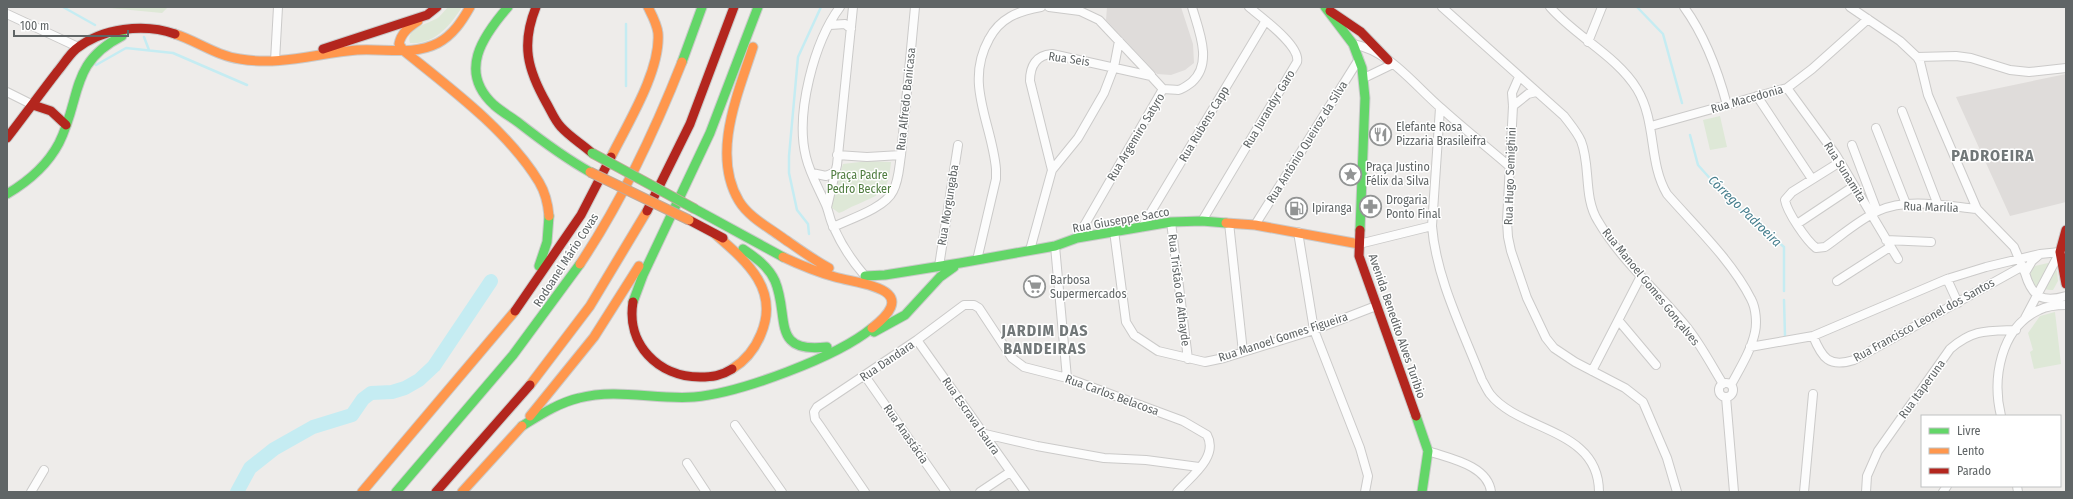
<svg xmlns="http://www.w3.org/2000/svg" width="2073" height="499" font-family="'Fira Sans Condensed',sans-serif">
	<style>
		.education { fill: #dfdcda }
		.green { fill: #dee8d7 }
		.lines { fill: none; stroke-linecap: round; stroke-linejoin: round }
		.stream { stroke: #c5ecf2; stroke-width: 2.5 }
		.river { stroke: #c5ecf2; stroke-width: 14 }
		.street-casing { stroke: #cbcac9; stroke-width: 10 }
		.fast-casing { stroke: #cacaca; stroke-width: 11 }
		.slow-casing { stroke: #cacaca; stroke-width: 11 }
		.jam-casing { stroke: #cacaca; stroke-width: 11 }
		.street { stroke: #fcfcfc; stroke-width: 8 }
		.fast { stroke: #63d668; stroke-width: 9 }
		.slow { stroke: #ff974d; stroke-width: 9 }
		.jam { stroke: #b3261e; stroke-width: 9 }
		.fast-bridge-casing { stroke: #c1aa9b; stroke-width: 11; stroke-linecap: butt }
		.slow-bridge-casing { stroke: #c1aa9b; stroke-width: 11; stroke-linecap: butt }
		.fast-bridge { stroke: #63d668; stroke-width: 9 }
		.slow-bridge { stroke: #ff974d; stroke-width: 9 }
		.labels { text-anchor: middle; dominant-baseline: central; stroke-width: 3; stroke-linejoin: round; paint-order: stroke }
		.street-label { font-size: 12px; fill: #606566; stroke: #fff }
		.poi-label { font-size: 12px; fill: #606566; stroke: #fff; text-anchor: start }
		.park-label { font-size: 12px; fill: #507d40; stroke: #fff }
		.water-label { font-size: 13px; font-style: italic; fill: #467e8d; stroke: #fff }
		.district-label { font-size: 16px; font-weight: bold; letter-spacing: 1px; fill: #717778; stroke: #fff }
	</style>
	<rect width="100%" height="100%" fill="#eeecea"/>
	<path class="education" d="M1107,7H1181L1193,44L1194,63L1185,70L1171,75L1157,74L1106,20Z
		M2066,74V202L2010,216L1956,97Z"/>
	<path class="green" d="M99,7H168L162,13Z
		M448,7H462C450,26 434,45 410,43C405,27 430,24 439,17C442,14 445,10 448,7Z
		M1720,116L1727,147L1710,150L1703,120Z
		M868,161L891,162C888,194 882,193 856,205C850,207 845,211 839,213L832,208L831,200L843,164Z
		M2048,263L2057,271L2058,281L2053,290C2039,290 2021,282 2035,266Z
		M2055,312L2061,364L2034,369L2030,352L2033,350L2028,333L2040,316Z"/>
	<g class="lines">
		<path class="stream" d="M63,7L95,25
			M1637,7L1663,34L1682,103
			M144,37L149,50
			M96,65L126,48L173,53L247,85
			M626,86V24
			M1690,135L1698,165L1731,202L1784,247V291
			M809,234L808,224L797,210L789,173V156L798,57L821,7
			M1784,300L1785,336"/>
		<path class="river" d="M237,492L250,468L274,449L313,427L352,415L363,399L371,393L392,392L405,388L419,380L434,366L491,281"/>
		<defs>
			<path id="street" d="M840,7C814,42 795,114 806,157C810,174 819,189 826,205C829,212 830,221 834,228C842,246 852,261 865,276
				M1049,7L1080,11L1099,20L1151,75
				M1442,7L1564,116C1570,124 1577,132 1581,141C1591,166 1583,197 1598,221C1622,262 1660,293 1689,330C1702,347 1712,366 1723,384
				M1550,7C1575,36 1617,56 1637,89C1657,122 1648,162 1667,194C1695,226 1732,261 1751,299C1756,308 1757,323 1755,332C1751,351 1740,368 1731,385
				M1684,7C1705,36 1718,71 1727,105
				M1850,7L1900,41L1917,57L1920,62L1928,95L1977,209L2014,247L2025,273
				M7,14L78,47
				M830,25L845,24L851,29
				M1588,42L1602,7
				M1353,44C1390,51 1414,85 1441,108C1463,128 1487,147 1509,166
				M1917,57L1956,56L1971,58L2010,70L2029,72L2066,68
				M275,61L278,7
				M1519,77L1512,93L1513,106L1507,221L1508,237L1511,251L1527,298L1546,338L1554,348L1575,362L1625,388L1643,402L1667,458L1677,492
				M1364,78L1393,64
				M1787,88L1836,155L1898,259
				M1163,89C1168,89 1174,90 1178,90C1183,89 1188,85 1192,82C1213,63 1199,31 1192,7
				M7,92L33,105
				M1757,96L1812,179
				M1513,106L1528,94L1536,92
				M1440,108L1432,226C1436,278 1463,331 1482,380C1485,385 1487,390 1490,394C1520,432 1599,428 1599,492
				M1902,111L1938,205
				M1651,126L1787,88L1812,69L1868,19
				M1876,128L1906,204
				M1852,145L1877,211
				M837,155L867,157L901,155
				M1840,162L1792,192L1785,200C1787,212 1806,240 1816,248L1825,247C1842,235 1859,220 1878,211C1907,197 1947,206 1977,209
				M1052,170L1030,81C1030,66 1036,55 1052,54L1151,76L1163,89
				M812,173L826,176L835,172
				M827,207L837,165L853,7
				M1202,221L1297,62C1301,46 1262,18 1249,7
				M1171,222L1188,359
				M1229,223L1243,352
				M1797,224L1854,186
				M1255,225L1359,59
				M833,227C850,219 885,208 893,191C899,180 899,167 901,155L915,7
				M1142,227L1265,22
				M1114,231L1126,322L1134,335L1158,351L1205,362L1224,358L1314,330L1376,306
				M1298,232L1314,330L1360,448L1368,476L1365,492
				M1077,238L1163,89
				M1886,240L1931,242
				M1359,244L1432,226
				M1055,246L1067,378
				M1030,250L1052,170L1078,138L1104,93L1114,67L1119,41
				M2039,255L2032,261L2025,273C2032,297 2042,303 2066,296
				M977,260L996,179V169C992,123 964,84 989,39C1000,18 1018,11 1041,7
				M939,266L958,145
				M1947,279L1958,303
				M1837,281L1890,247
				M2025,318L2060,252
				M1619,321L1656,365
				M1813,336C1822,358 1829,368 1854,360L2023,266
				M917,340L1025,492
				M1750,347L1813,336L1947,279L1986,267L2040,254L2060,252
				M1592,371L1641,276
				M865,376L946,492
				M1719 390a7 7 0 1 1 14 0a7 7 0 1 1-14 0Z
				M1726,397L1734,492
				M2001,416C1992,379 2000,328 2039,310C2047,306 2057,305 2066,305
				M735,425L782,492
				M985,434L1037,446L1104,458L1146,460L1199,467
				M1428,451C1448,458 1488,465 1491,492
				M687,463L706,492
				M2017,486L2018,492
				M31,492L44,470
				M865,492L820,426L815,419L814,412L817,407L917,340L964,305H974L979,308L1012,358L1024,367L1067,378L1183,421L1207,435C1219,457 1190,477 1177,492
				M980,492L1010,472
				M1804,492L1813,394
				M1866,492L1867,476L1878,451L1950,349C1973,329 1987,331 2016,330
				M1943,492L1947,486"/>
			<path id="fast" d="M508,7C482,37 458,72 494,105C502,112 511,117 519,123C542,141 565,158 590,172
				M1325,7L1353,44L1362,68L1365,98L1360,230
				M682,62L702,7
				M7,194C29,181 47,166 59,143C82,97 69,63 122,36
				M695,209L783,257
				M743,249C755,257 769,267 775,281C790,317 770,354 827,347
				M539,266L547,242L549,216
				M865,276L885,275L960,263L1055,246L1077,238L1171,222L1202,221L1226,223
				M633,302L643,275L710,133L758,7
				M874,332L905,315L940,277L954,267
				M1416,416L1428,451L1422,492
				M522,426C540,415 558,403 579,398C617,388 656,400 694,397C740,393 837,357 872,328
				M396,492L513,355L580,264"/>
			<path id="slow" d="M175,34C197,41 217,56 240,59C280,66 318,53 357,50C384,48 413,56 438,43C453,35 462,21 470,7
				M753,47C738,94 711,154 739,201C748,216 766,226 780,236C796,247 812,259 829,268
				M404,51L399,44C401,33 409,27 418,21
				M404,51C450,88 508,131 539,182C545,192 548,204 549,216
				M611,157C628,123 661,70 658,33C657,24 652,15 648,7
				M1226,223L1255,225L1359,244
				M715,234C746,261 780,289 761,334C755,349 745,361 732,369
				M783,257C800,265 817,272 835,277C863,285 923,288 872,328
				M580,264C622,201 654,133 682,62
				M530,385L590,306L647,211
				M530,416L594,337L639,266
				M362,492L515,311
				M462,492L522,426"/>
			<path id="jam" d="M536,7C521,44 527,69 547,104C551,111 555,121 561,127C570,137 582,144 592,153
				M1330,11L1361,32L1388,60
				M323,49L427,15L437,7
				M33,105L51,111L66,125
				M7,138C24,116 40,94 57,72C63,65 69,55 76,49C102,28 144,23 175,34
				M647,211L690,124L734,7
				M689,220L723,238
				M1360,230L1359,256L1416,416
				M2066,230L2060,252L2066,284
				M633,302C626,344 658,377 700,377C712,377 721,376 732,369
				M515,311L581,215L611,157
				M436,492L530,385"/>
		</defs>
		<use href="#street" class="street-casing"/>
		<use href="#fast" class="fast-casing"/>
		<use href="#slow" class="slow-casing"/>
		<use href="#jam" class="jam-casing"/>
		<use href="#street" class="street"/>
		<use href="#fast" class="fast"/>
		<use href="#slow" class="slow"/>
		<use href="#jam" class="jam"/>
		<defs>
			<path id="fast-bridge" d="M592,153L695,209"/>
			<path id="slow-bridge" d="M590,172L689,220"/>
		</defs>
		<use href="#fast-bridge" class="fast-bridge-casing"/>
		<use href="#slow-bridge" class="slow-bridge-casing"/>
		<use href="#fast-bridge" class="fast-bridge"/>
		<use href="#slow-bridge" class="slow-bridge"/>
	</g>
	<defs>
		<symbol id="restaurant-ring" viewBox="-11 -11 22 22"><circle r="9.5" fill="#fff" stroke="#929494" stroke-width="1.5"/><path d="M-5-6h1v4h1v-4h1v4h1v-4h1v5L-1.5 .5V6h-2V.5L-5-1ZM5-6V6H3V1.5H1.5Q1.5-4 5-6Z" fill="#929494"/></symbol>
		<symbol id="sight-ring" viewBox="-11 -11 22 22"><circle r="9.5" fill="#fff" stroke="#929494" stroke-width="1.5"/><path d="M0-6L1.8-2.2L6-1.7L2.9 1.2L3.7 5.4L0 3.3L-3.7 5.4L-2.9 1.2L-6-1.7L-1.8-2.2Z" fill="#929494"/></symbol>
		<symbol id="pharmacy-ring" viewBox="-11 -11 22 22"><circle r="9.5" fill="#fff" stroke="#929494" stroke-width="1.5"/><path d="M-2-6h4v4h4v4h-4v4h-4v-4h-4v-4h4Z" fill="#929494"/></symbol>
		<symbol id="fuel-ring" viewBox="-11 -11 22 22"><circle r="9.5" fill="#fff" stroke="#929494" stroke-width="1.5"/><path d="M-5.5-6h7V0h2V4h1.3V-2.5L3-4.5l.8-.8L6-3V5H2.5V1h-1V6h-7ZM-4.2-4.7v3.2H.2V-4.7Z" fill="#929494"/></symbol>
		<symbol id="supermarket-ring" viewBox="-11 -11 22 22"><circle r="9.5" fill="#fff" stroke="#929494" stroke-width="1.5"/><path d="M-6-5.5h2.5l.6 2H6L4.5 2H-2.5L-4.4-4H-6ZM-1.5 3.2a1.3 1.3 0 1 0 .1 0ZM3 3.2a1.3 1.3 0 1 0 .1 0Z" fill="#929494"/></symbol>
	</defs>
	<g fill-rule="evenodd">
		<use href="#restaurant-ring" x="1368" y="122" width="25" height="25"/>
		<use href="#sight-ring" x="1338" y="162" width="25" height="25"/>
		<use href="#pharmacy-ring" x="1358" y="194" width="25" height="25"/>
		<use href="#fuel-ring" x="1284" y="196" width="25" height="25"/>
		<use href="#supermarket-ring" x="1022" y="274" width="25" height="25"/>
	</g>
	<g class="labels">
		<g class="street-label">
			<text transform="translate(1069 59) rotate(8)">Rua Seis</text>
			<text transform="translate(906 99) rotate(-84)">Rua Alfredo Banicasa</text>
			<text transform="translate(1747 99) rotate(-16)">Rua Macedonia</text>
			<text transform="translate(1269 109) rotate(-59)">Rua Jurandyr Garo</text>
			<text transform="translate(1204 124) rotate(-59)">Rua Rubens Capp</text>
			<text transform="translate(1136 137) rotate(-59)">Rua Argemiro Satyro</text>
			<text transform="translate(1307 142) rotate(-58)">Rua Antônio Queiroz da Silva</text>
			<text transform="translate(1845 172) rotate(58)">Rua Sunamita</text>
			<text transform="translate(1510 176) rotate(-88)">Rua Hugo Semighini</text>
			<text transform="translate(948 205) rotate(-81)">Rua Morgungaba</text>
			<text transform="translate(1931 207) rotate(2)">Rua Marilia</text>
			<text transform="translate(1121 220) rotate(-10)">Rua Giuseppe Sacco</text>
			<text transform="translate(566 260) rotate(-57)">Rodoanel Mário Covas</text>
			<text transform="translate(1651 287) rotate(51)">Rua Manoel Gomes Gonçalves</text>
			<text transform="translate(1179 290) rotate(83)">Rua Tristão de Athayde</text>
			<text transform="translate(1924 320) rotate(-29)">Rua Francisco Leonel dos Santos</text>
			<text transform="translate(1397 326) rotate(71)">Avenida Benedito Alves Turíbio</text>
			<text transform="translate(1283 337) rotate(-18)">Rua Manoel Gomes Figueira</text>
			<text transform="translate(887 361) rotate(-34)">Rua Dandara</text>
			<text transform="translate(1922 389) rotate(-54)">Rua Itaperuna</text>
			<text transform="translate(1112 395) rotate(20)">Rua Carlos Belacosa</text>
			<text transform="translate(971 416) rotate(55)">Rua Escrava Isaura</text>
			<text transform="translate(906 434) rotate(55)">Rua Anastácia</text>
		</g>
		<g class="poi-label">
			<text x="1396" y="127">Elefante Rosa<tspan x="1396" dy="14">Pizzaria Brasileifra</tspan></text>
			<text x="1366" y="167">Praça Justino<tspan x="1366" dy="14">Félix da Silva</tspan></text>
			<text x="1386" y="200">Drogaria<tspan x="1386" dy="14">Ponto Final</tspan></text>
			<text x="1312" y="208">Ipiranga</text>
			<text x="1050" y="280">Barbosa<tspan x="1050" dy="14">Supermercados</tspan></text>
		</g>
		<g class="park-label">
			<text x="859" y="175">Praça Padre<tspan x="859" dy="14">Pedro Becker</tspan></text>
		</g>
		<g class="water-label">
			<text transform="translate(1745 211) rotate(44)">Córrego Padroeira</text>
		</g>
		<g class="district-label">
			<text x="1993" y="155">PADROEIRA</text>
			<text x="1045" y="330">JARDIM DAS<tspan x="1045" dy="18">BANDEIRAS</tspan></text>
		</g>
	</g>
	<rect width="2073" height="499" fill="none" stroke="#606566" stroke-width="16"/>
	<rect x="1921" y="415" width="140" height="72" fill="#ffffff" stroke="#bfc1c2"/>
	<rect x="1929" y="428" width="20" height="6" fill="#63d668" stroke="#bfc1c2"/>
	<text x="1957" y="435" font-size="12" fill="#606566">Livre</text>
	<rect x="1929" y="448" width="20" height="6" fill="#ff974d" stroke="#bfc1c2"/>
	<text x="1957" y="455" font-size="12" fill="#606566">Lento</text>
	<rect x="1929" y="468" width="20" height="6" fill="#b3261e" stroke="#bfc1c2"/>
	<text x="1957" y="475" font-size="12" fill="#606566">Parado</text>
	<path d="M14 30v6h114v-6" fill="none" stroke="#606566" stroke-width="2"/>
	<text x="20" y="30" font-size="12" fill="#606566" stroke="#ffffff" stroke-width="3" paint-order="stroke">100 m</text>
</svg>
